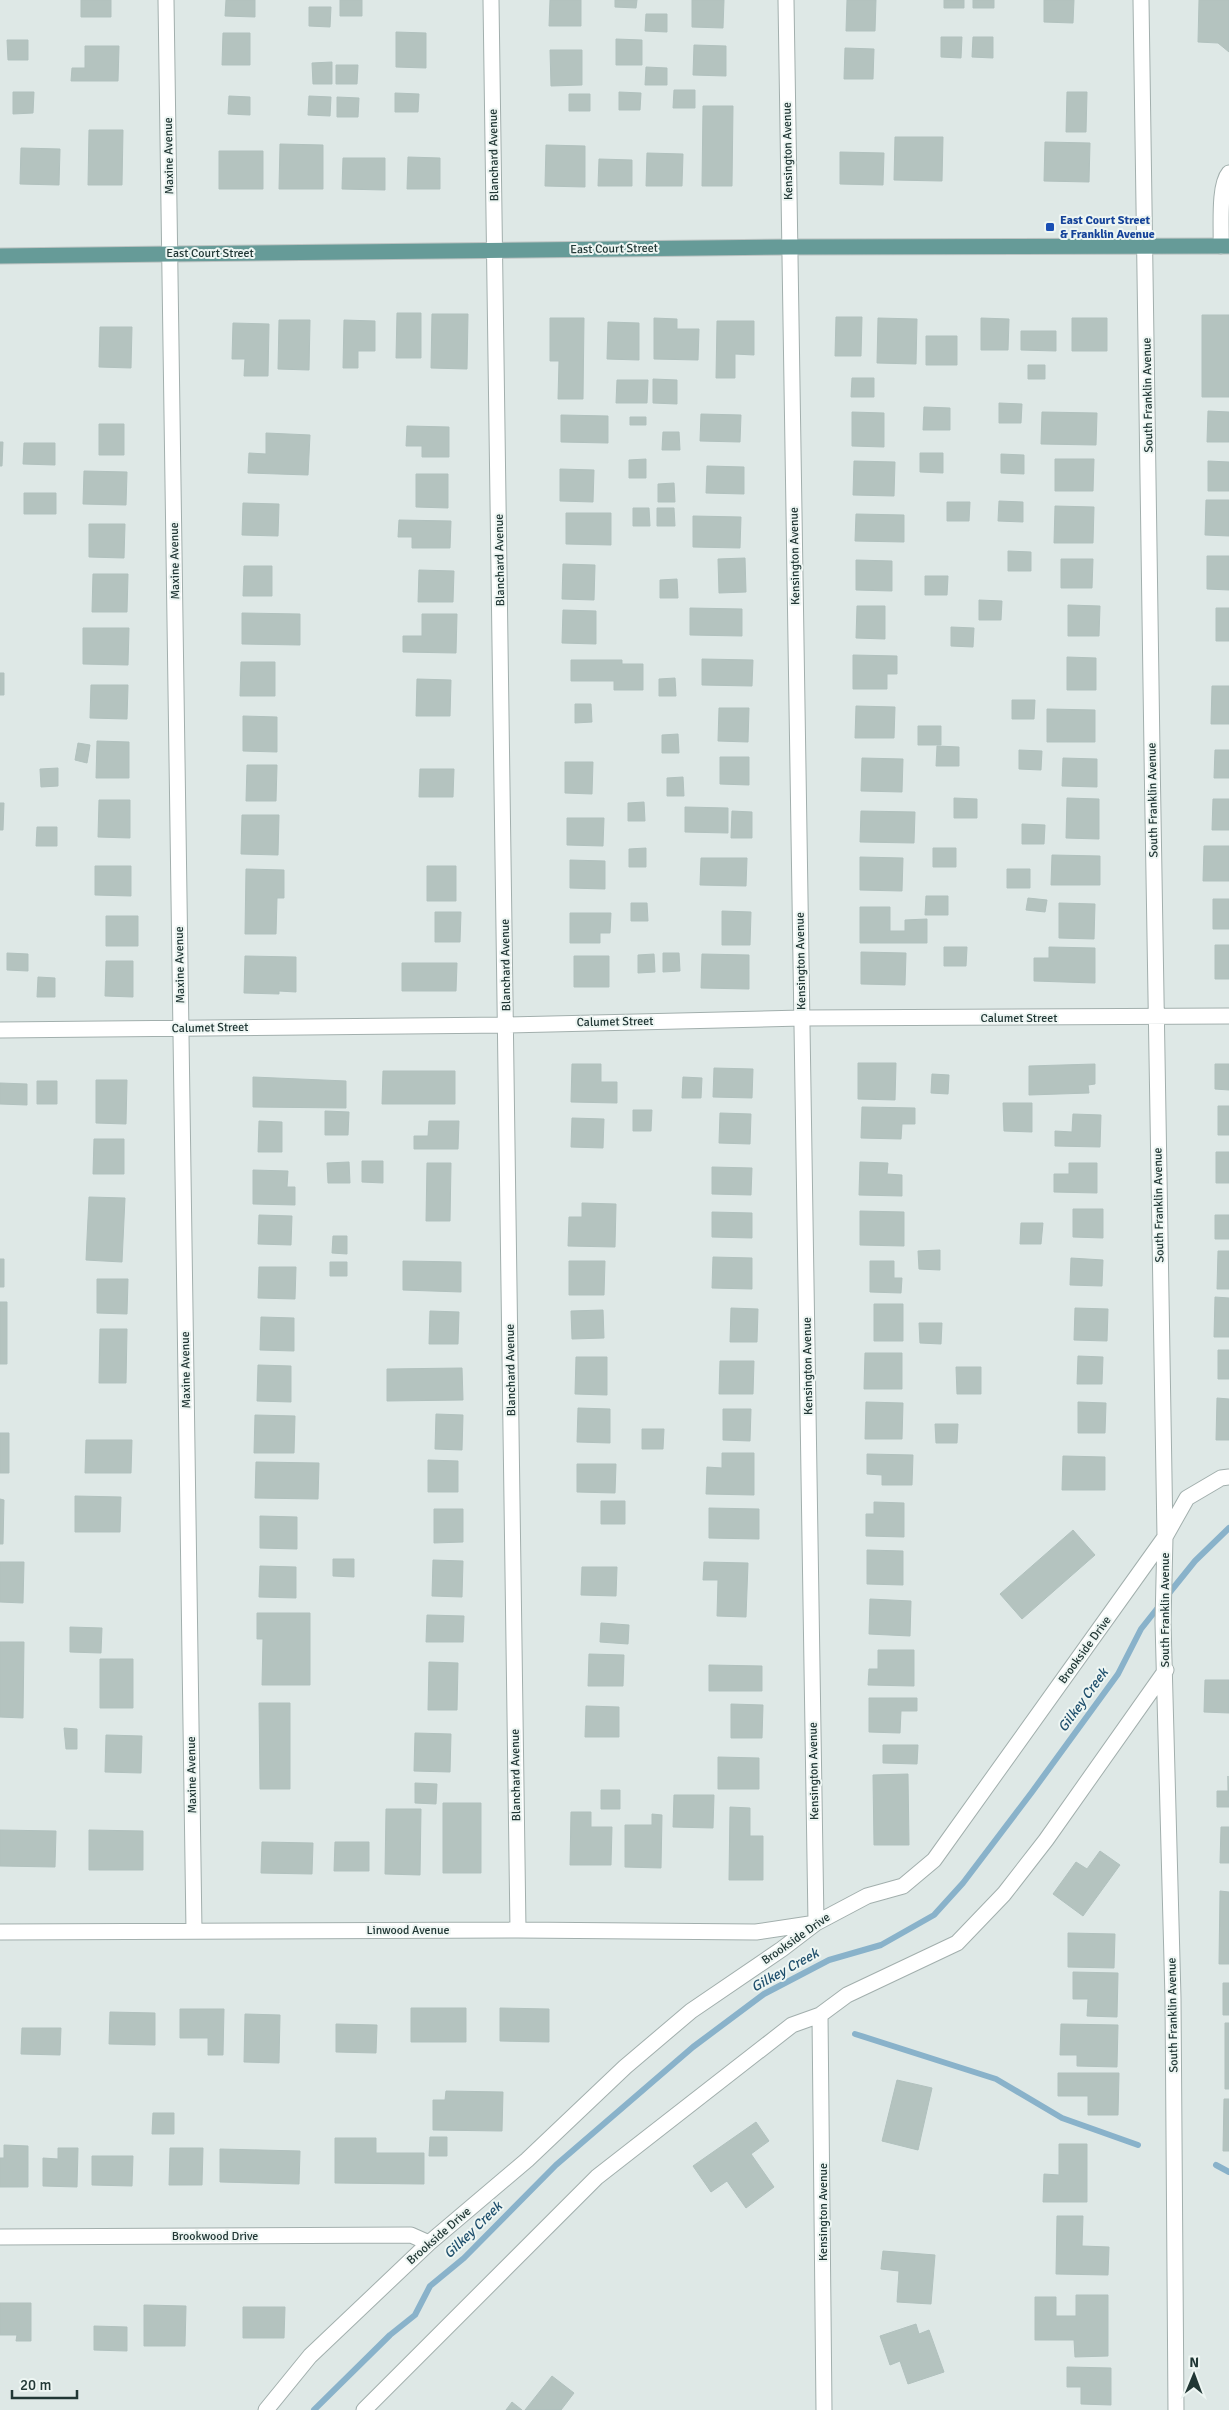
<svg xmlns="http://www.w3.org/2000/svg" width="1229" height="2410" font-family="Signika,sans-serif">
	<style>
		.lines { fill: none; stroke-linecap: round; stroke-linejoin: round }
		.stream { stroke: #89b2ca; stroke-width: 6 }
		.building { fill: #b4c3bf; stroke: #b1c1be }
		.minor-casing { stroke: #a2afad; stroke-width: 17 }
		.major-casing { stroke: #bcc3c2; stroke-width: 17 }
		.minor { stroke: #fff; stroke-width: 15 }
		.major { stroke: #669b98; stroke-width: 15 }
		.transit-dot { fill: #1a4fb4; stroke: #eef6f3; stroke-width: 2 }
		.labels { text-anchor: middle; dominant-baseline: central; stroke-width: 4; stroke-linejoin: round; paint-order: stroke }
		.street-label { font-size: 12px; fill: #213735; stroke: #eef6f3 }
		.transit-label { font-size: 12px; font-weight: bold; fill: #164399; stroke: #eef6f3; text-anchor: start }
		.water-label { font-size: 14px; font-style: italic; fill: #20506d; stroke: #eef6f3 }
	</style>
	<rect width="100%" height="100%" fill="#dee8e6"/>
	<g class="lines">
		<path class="stream" d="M1166,1597L1195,1561L1229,1528
			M855,2034L996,2079L1062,2118L1138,2145
			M1216,2165L1229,2172
			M314,2410L390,2335L415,2315L430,2286L464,2258L556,2165L693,2047L764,1994L829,1960L881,1945L934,1915L963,1883L1032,1792L1118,1674L1141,1629L1160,1605"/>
	</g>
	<path class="building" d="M81,0H111V17H81Z
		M226,0H255V17L225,16Z
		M340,0H362V16H340Z
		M550,0H581V26H549Z
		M615,0H637L636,8L615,7Z
		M692,0H724L723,28L692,27Z
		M847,0H876L875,31H846Z
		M944,0H964V8H944Z
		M973,0H994V8H973Z
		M1044,0H1074L1073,23L1044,22Z
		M1199,0H1229V52L1218,43L1198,42Z
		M309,7H331L330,27L309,26Z
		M646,14H667V32L645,31Z
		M396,32L426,33V68L396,67Z
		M223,33H250V65H222Z
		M941,37H962L961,58L941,57Z
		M973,37H993V58L972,57Z
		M616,39L642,40V65H616Z
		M7,40H28V60H8Z
		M694,45L726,46V76L693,75Z
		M85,46H119L118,81H71L72,68H85Z
		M845,48L874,49L873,79H844Z
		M550,50H582V85L551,86Z
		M332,62V84H313L312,63Z
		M336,65H358L357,84H336Z
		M646,67L667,68V85H645Z
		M674,90H695V108H673Z
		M13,92H34L33,113L13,114Z
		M619,92L641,93L640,110H619Z
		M1067,92H1087L1086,132H1066Z
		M395,93L419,94L418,112H395Z
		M569,94H590V111H569Z
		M229,96L250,97V115L228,114Z
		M309,96L331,97L330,116L308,115Z
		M337,97L359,98L358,117H337Z
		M703,106H733L732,186H702Z
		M89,130H123L122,185H88Z
		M895,137H943L942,181L894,180Z
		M1045,142L1090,143L1089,182L1044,181Z
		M280,144L323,145V189H279Z
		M546,145L585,146V187L545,186Z
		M21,148L60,149L59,185L20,184Z
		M219,151H263V189H219Z
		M840,152L884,153L883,185L840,184Z
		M647,153L683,154L682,186H646Z
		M408,157L440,158V189H407Z
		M343,158H385V190L342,189Z
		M599,159L632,160V186H598Z
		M397,313H421V358H396Z
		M432,314H468L467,369L431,368Z
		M1202,315H1229V397H1202Z
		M836,317H862L861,356H835Z
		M550,318H584L583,399H558L559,361H550Z
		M654,318L677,319V329H699L698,360L654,359Z
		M878,318L917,319L916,364L877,363Z
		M981,318L1009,319L1008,350H981Z
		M1072,318H1107V351H1072Z
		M279,320H310L309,370L278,369Z
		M344,320L375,321V351H358V368H343Z
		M717,321H754V355L735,354V378H716Z
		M608,322L639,323V360L607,359Z
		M233,323L269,324L268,376H244L245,359H232Z
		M100,327H132L131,368L99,367Z
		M1021,331H1056V351L1021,350Z
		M926,336H957V365H926Z
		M1028,365H1045V379H1028Z
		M852,378H874V397H851Z
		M653,379L677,380V404L653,403Z
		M617,380H648L647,403H616Z
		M999,403L1022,404L1021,423H999Z
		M924,407L950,408V430H923Z
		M1208,411L1229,412V442H1207Z
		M852,412L884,413V447L852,446Z
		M1042,412L1097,413L1096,445L1041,444Z
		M701,414L741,415L740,442L700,441Z
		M561,415L608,416V443L561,442Z
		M630,417H646V425H630Z
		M99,424H124V455H99Z
		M407,426L449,427V457H422V446H406Z
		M663,432H679L680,450H662Z
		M266,433L310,435L308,475L248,473L249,453L266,454Z
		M0,442H3L2,466H0Z
		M24,443H55V465L23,464Z
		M920,453H943V473L920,472Z
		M1001,454L1024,455V474L1001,473Z
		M646,459V478H629V460Z
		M1055,459H1094L1093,491H1055Z
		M854,461L895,462L894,496L853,495Z
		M1208,461L1229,462V491H1208Z
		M707,466L744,467V494L706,493Z
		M560,469L594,470L593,502L560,501Z
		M84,471L127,472L126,505L83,504Z
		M416,474H448V508L416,507Z
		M674,483L675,502H658V484Z
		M24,493H56V514H24Z
		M1206,500H1229V536L1205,535Z
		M999,501L1023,502V522L998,521Z
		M947,502H970L969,521H947Z
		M243,503L279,504L278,536L242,535Z
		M1055,506L1094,507L1093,543H1054Z
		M633,508H649L650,526H633Z
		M657,508H674L675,526H657Z
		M566,513H611V545L566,544Z
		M856,514L904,515V542L855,541Z
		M693,516L741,517L740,548L693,547Z
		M399,520L451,521L450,548H412V537H398Z
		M89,524H125L124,558L89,557Z
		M1008,551L1031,552V571H1008Z
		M1207,556H1229V590L1207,589Z
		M745,558L746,592L719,593L718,559Z
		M1061,559H1093L1092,588H1061Z
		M856,560L892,561V591L856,590Z
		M563,564L595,565L594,600L562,599Z
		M244,566H272V596H243Z
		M419,570L454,571L453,602H418Z
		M93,574H128L127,612H92Z
		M925,576H948L947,595H925Z
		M677,579L678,598H660V580Z
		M979,600L1002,601L1001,620H979Z
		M1068,605L1100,606L1099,636H1068Z
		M857,606H885V639L856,638Z
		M690,608L742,609V636L690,635Z
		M1216,608H1229V641H1216Z
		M563,610L596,611V644L562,643Z
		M242,613L300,614V645L242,644Z
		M422,614H457L456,653L403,652V636H422Z
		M951,627L974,628L973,647L951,646Z
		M83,628H129L128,665L83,664Z
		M853,655L897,656V674H887V689H853Z
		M1067,657L1096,658V690H1067Z
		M702,659L753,660L752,686L702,685Z
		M571,660H622V664H643V690H614V681H571Z
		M241,662H275V696H240Z
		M0,673H4V695H0Z
		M675,678L676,696H659V679Z
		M417,679L451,680L450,716H416Z
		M91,685H128L127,719L90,718Z
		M1212,686H1229V724H1211Z
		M1012,700H1035L1034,719H1012Z
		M575,704H591L592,722L575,723Z
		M856,706L895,707L894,738H855Z
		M719,708H749L748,742L718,741Z
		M1047,709L1095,710V742H1047Z
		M243,716L277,717V752L243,751Z
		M918,726H941V745H918Z
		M678,734L679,753H662V735Z
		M97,741L129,742V778H96Z
		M78,743L90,745L87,763L75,760Z
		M937,746L959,747V766H936Z
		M1019,750L1042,751L1041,770L1019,769Z
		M1215,750H1229V778H1214Z
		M720,757H749V785L720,784Z
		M862,758L903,759L902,792L861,791Z
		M1063,758L1097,759V787L1062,786Z
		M565,762H593L592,794L565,793Z
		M247,765H277L276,801H246Z
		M58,768V786L41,787L40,769Z
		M420,769H454L453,797H419Z
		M683,777L684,796H667V778Z
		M954,798L977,799V818H954Z
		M1067,798L1099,799V839L1066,838Z
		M1213,799H1229V830H1212Z
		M99,800H130V838L98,837Z
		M644,802L645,821H628V803Z
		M0,803H4L3,830H0Z
		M685,807L728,808V833L685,832Z
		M732,811L752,812V838H731Z
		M861,811L915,812L914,843L860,842Z
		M242,815H279L278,855L241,854Z
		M567,818H604L603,846L567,845Z
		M1022,824L1045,825L1044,844H1022Z
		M37,827H57V846H36Z
		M1204,846H1229V881H1203Z
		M646,848V867H629V849Z
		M933,848H956V867H933Z
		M1052,855L1100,856V885H1051Z
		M860,857L903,858L902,891L860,890Z
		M701,858H747L746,886L700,885Z
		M570,860L605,861V889L570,888Z
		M95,866H131V896L95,895Z
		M427,866H456V901H427Z
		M246,869L284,870V898H277L276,934H245Z
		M1007,869H1030V888H1007Z
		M926,896H948V915H925Z
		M1028,898L1047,900L1045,912L1026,910Z
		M1213,899H1229V929H1213Z
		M631,903H647L648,921H631Z
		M1059,903L1095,904L1094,939L1059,938Z
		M860,907H890V931H905V920L927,919V943H860Z
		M722,911L751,912L750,945H722Z
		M435,912H461L460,942H435Z
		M570,913H611L610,933H600V943H570Z
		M106,916H138V946H106Z
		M1215,945H1229V979H1215Z
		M944,947H967L966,966H944Z
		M1049,947L1095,948V983L1034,981V958H1049Z
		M861,952L906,953L905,985L861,984Z
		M7,953L28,954V971L7,970Z
		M663,953H679L680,971L663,972Z
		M654,954L655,972L638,973V955Z
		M702,954L749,955V989L701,988Z
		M245,956L296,957V992L279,991V994L244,993Z
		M574,956H609V987H574Z
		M106,961H133V997L105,996Z
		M402,963H457L456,991H402Z
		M38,977L55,978V997H37Z
		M858,1063H896L895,1100L858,1099Z
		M572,1064H601V1082H617V1103L571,1102Z
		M1095,1064V1084L1088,1085L1089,1093L1029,1095V1066Z
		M1215,1064H1229V1090L1215,1089Z
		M714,1068L753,1069L752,1098L713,1097Z
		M383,1071H455V1104H382Z
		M932,1074L949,1075L948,1094L931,1093Z
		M253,1077L346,1081V1108L253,1107Z
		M683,1077L702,1078L701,1098H682Z
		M96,1080H127L126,1124L96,1123Z
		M37,1081H57V1104H37Z
		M0,1083L27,1084V1105L0,1104Z
		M1003,1103H1032V1132L1004,1131Z
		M1218,1106H1229V1135H1218Z
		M862,1107L915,1108V1124H902L901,1139L861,1138Z
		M633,1110H652L651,1131H633Z
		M325,1111L349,1112L348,1135H325Z
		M720,1113L751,1114L750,1144L719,1143Z
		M1073,1114L1101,1115L1100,1147L1055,1146V1131L1072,1132Z
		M572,1118L604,1119L603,1148L571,1147Z
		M259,1121L282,1122V1152H258Z
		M429,1121H459L458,1149H414V1136H428Z
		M94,1139H124V1174H93Z
		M1216,1152H1229V1183H1216Z
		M362,1161H383V1183L362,1182Z
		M349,1162L350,1183H328L327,1163Z
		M860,1162L888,1163L887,1174L902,1175V1196L859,1195Z
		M427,1163H451L450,1221H426Z
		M1069,1163H1097V1193L1054,1192V1174H1069Z
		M712,1167L752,1168L751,1195L712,1194Z
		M253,1170L288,1171L287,1187H295V1205L253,1204Z
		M89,1197L125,1198L122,1262L86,1260Z
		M582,1203L616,1204L615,1247L568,1246L569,1217H582Z
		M1073,1209H1103V1238L1073,1237Z
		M860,1211L904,1212V1246L860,1245Z
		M712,1212L752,1213V1238L712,1237Z
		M259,1215L292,1216L291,1245L258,1244Z
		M1215,1215H1229V1239H1215Z
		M1021,1223H1043L1041,1244H1020Z
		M333,1236H347V1254L332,1253Z
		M940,1250V1270L919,1269L918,1251Z
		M1218,1251H1229V1289H1217Z
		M713,1257L752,1258V1289L712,1288Z
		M1071,1258L1103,1260L1102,1286L1070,1285Z
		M0,1259H4V1287H0Z
		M403,1261L461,1262V1292L403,1290Z
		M569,1261H605L604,1295H569Z
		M870,1261H894V1278H902L901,1293L870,1292Z
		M330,1262H347V1276H330Z
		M259,1267H296L295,1299L258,1298Z
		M97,1279H128L127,1314L97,1313Z
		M1215,1297L1229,1298V1337H1214Z
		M0,1302H7V1364H0Z
		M874,1304H903V1341H874Z
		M731,1308L758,1309L757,1342H730Z
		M1075,1308L1108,1309L1107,1341L1074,1340Z
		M603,1310L604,1338L572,1339L571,1311Z
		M430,1311L459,1312L458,1344H429Z
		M261,1317L294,1318V1351L260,1350Z
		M919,1323H942L941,1344L920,1343Z
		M100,1329H127L126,1383H99Z
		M1218,1350H1229V1379H1218Z
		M865,1353H902V1389H864Z
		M1078,1356L1103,1357L1102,1384H1077Z
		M576,1357H607V1395L575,1394Z
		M720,1361H754L753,1394H719Z
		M258,1365L291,1366V1402L257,1401Z
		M956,1367H981V1394H957Z
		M462,1368L463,1400L387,1401V1369Z
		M1217,1398L1229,1399V1440H1216Z
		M866,1402L903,1403L902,1439H865Z
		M1078,1402L1106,1403L1105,1433H1078Z
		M578,1408L610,1409V1443L577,1442Z
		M723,1409H751L750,1441L723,1440Z
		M436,1414L463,1415L462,1450L435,1449Z
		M255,1415L295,1416L294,1453H254Z
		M935,1424H958L957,1443H936Z
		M642,1429H664L663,1449H642Z
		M0,1433H9V1473H0Z
		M86,1440H132L131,1473H85Z
		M722,1453H754V1495L706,1494L707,1467L722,1468Z
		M867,1454L913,1455L912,1485H882V1475L867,1474Z
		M1063,1456L1105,1457V1490H1062Z
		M428,1460L458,1461V1492H428Z
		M256,1462L319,1463L318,1499L255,1498Z
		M577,1464H616L615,1493L577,1492Z
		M75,1496L121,1497L120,1532H75Z
		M0,1499L4,1500L3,1544H0Z
		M601,1501H625V1524H601Z
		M874,1502L904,1503V1537L866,1536V1514H874Z
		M709,1508L759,1509V1539L709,1538Z
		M434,1509H463V1542L434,1543Z
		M260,1516L297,1517V1549L260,1548Z
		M1073,1530L1095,1555L1022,1619L1000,1594Z
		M867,1550L903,1551V1585L867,1584Z
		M333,1559H354V1577L333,1576Z
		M433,1560L463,1561L462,1597L432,1596Z
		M0,1562H24L23,1603L0,1602Z
		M704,1562L748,1563L746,1617L717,1616L718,1580H703Z
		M260,1566L296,1567V1598L259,1597Z
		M582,1567H617L616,1596L581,1595Z
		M870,1599L911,1601L910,1636L869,1634Z
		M257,1613H310V1685H262L263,1639H257Z
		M427,1615L464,1616L463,1642H426Z
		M601,1623L629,1625L628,1644L600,1642Z
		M70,1627L102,1628L101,1653L70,1652Z
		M0,1642H24L23,1718L0,1717Z
		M878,1650H914V1686L868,1685L869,1669H878Z
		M589,1654L624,1655L623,1686H588Z
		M100,1659H133V1708H100Z
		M429,1662L458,1663L457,1710H428Z
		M709,1665L762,1666V1691H709Z
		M1205,1680H1229V1713L1204,1712Z
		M869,1698H917V1711H901L900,1733L869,1732Z
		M259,1703H290V1789H260Z
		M731,1704L763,1705L762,1738H731Z
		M586,1706L619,1707V1737H585Z
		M64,1728L77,1729V1749H66Z
		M415,1733L451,1734L450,1772L414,1771Z
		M106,1735L142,1736L141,1773L105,1772Z
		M883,1745H918L917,1764L883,1763Z
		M718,1757L759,1758V1789H718Z
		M908,1774L909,1845H874L873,1775Z
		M1228,1776L1229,1807H1217V1791H1228Z
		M415,1783L437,1784L436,1804L415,1803Z
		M601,1790H620V1809H601Z
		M674,1795H714L713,1828L673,1827Z
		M443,1803H481V1873H443Z
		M730,1807L750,1808V1836H763V1880H729Z
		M386,1809H421L420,1875L385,1874Z
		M571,1812H591V1827H612L611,1865H570Z
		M652,1814L662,1815L661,1868L625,1867V1825H652Z
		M1221,1827H1229V1863H1220Z
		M0,1830L56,1831L55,1867L0,1866Z
		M89,1830L143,1831V1870H89Z
		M262,1842L313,1843L312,1874L261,1873Z
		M335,1842H369V1871H334Z
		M1100,1851L1120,1865L1083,1916L1053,1894L1076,1862L1087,1869Z
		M1220,1891L1229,1892V1964H1219Z
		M1068,1933L1115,1934L1114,1968L1068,1967Z
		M1073,1972L1118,1973L1117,2017L1087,2016L1088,1999H1073Z
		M1223,1983H1229V2015H1223Z
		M411,2008H466V2042H411Z
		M500,2008L549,2009V2042L500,2041Z
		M180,2009H224L223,2055H208V2038H180Z
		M110,2012L155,2013V2045L109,2044Z
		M245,2014L280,2015L279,2063L244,2062Z
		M1225,2023H1229V2089H1225Z
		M336,2024L377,2025L376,2053L336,2052Z
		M1061,2024L1118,2025L1117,2067L1077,2066V2055H1060Z
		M22,2028H61L60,2055L21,2054Z
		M1058,2073H1119L1118,2115H1088V2096H1058Z
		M897,2080L932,2088L918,2150L882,2141Z
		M446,2091L503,2092L502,2131L433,2130V2100H445Z
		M1224,2099H1229V2151H1223Z
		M153,2113H174V2134H152Z
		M756,2122L769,2141L751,2154L774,2187L746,2208L727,2181L711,2192L693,2166Z
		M430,2137H447V2156H429Z
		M335,2138H376V2153H424V2184L335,2183Z
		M1059,2144H1087V2202H1043L1044,2174L1059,2175Z
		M4,2145L28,2146V2187H0V2158H4Z
		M58,2148H78L77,2187L43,2186V2158L58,2159Z
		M170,2148H203L202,2185H169Z
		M220,2149L300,2151L299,2184L220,2182Z
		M92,2156H133L132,2186L92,2185Z
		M1057,2216H1083L1082,2246L1109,2247L1108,2275L1056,2274Z
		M883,2251L935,2255L931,2304L897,2302L899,2271L881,2269Z
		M1076,2295H1108V2356L1075,2357L1074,2340H1035V2297H1056V2316H1076Z
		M0,2303H31V2341H16L17,2335H0Z
		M144,2305L186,2306L185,2346H144Z
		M243,2307H285L284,2338H243Z
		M916,2324L919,2334L929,2330L944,2372L908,2384L900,2361L890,2365L880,2336Z
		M94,2326L127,2327V2351L94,2350Z
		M1067,2367L1111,2368V2405L1081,2404V2387H1067Z
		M552,2376L574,2393L561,2410H525Z
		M512,2402L522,2410H506Z"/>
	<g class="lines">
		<defs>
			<path id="minor" d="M166,0L194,1931
				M491,0L518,1930
				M1141,0C1149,512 1155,1025 1165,1537L1163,1622L1173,1998L1176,2410
				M1221,246C1222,229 1218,186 1229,173
				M0,1030L507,1025L802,1018L1229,1016
				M0,1932L518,1930L756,1932L816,1923L786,0
				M820,2015L824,2410
				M0,2237L411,2235L429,2243
				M266,2410L310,2356L429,2243L527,2160L625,2067L691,2011L782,1949L816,1923L867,1896L903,1886L934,1860L1165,1537L1187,1498L1221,1478L1229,1477
				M364,2410L597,2177L792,2025L820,2015L847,1995L957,1943L1004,1894L1046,1840L1166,1670"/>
			<path id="major" d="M0,256L790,247L1229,246"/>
		</defs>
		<use href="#minor" class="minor-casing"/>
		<use href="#major" class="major-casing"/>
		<use href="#minor" class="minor"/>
		<use href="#major" class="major"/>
	</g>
	<rect class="transit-dot" x="1045" y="222" width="10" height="10" rx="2.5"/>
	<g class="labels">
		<g class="street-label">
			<text transform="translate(788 151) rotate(-91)">Kensington Avenue</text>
			<text transform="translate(494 155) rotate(-91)">Blanchard Avenue</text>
			<text transform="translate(169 156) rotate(-91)">Maxine Avenue</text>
			<text transform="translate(614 249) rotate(-1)">East Court Street</text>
			<text x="210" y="253">East Court Street</text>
			<text transform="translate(1148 395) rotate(-91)">South Franklin Avenue</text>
			<text transform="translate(795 556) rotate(-91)">Kensington Avenue</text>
			<text transform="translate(500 560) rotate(-91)">Blanchard Avenue</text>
			<text transform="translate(175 561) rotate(-91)">Maxine Avenue</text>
			<text transform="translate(1153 800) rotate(-91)">South Franklin Avenue</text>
			<text transform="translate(801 961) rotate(-91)">Kensington Avenue</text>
			<text transform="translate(180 965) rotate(-91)">Maxine Avenue</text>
			<text transform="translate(506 965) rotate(-91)">Blanchard Avenue</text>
			<text x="1019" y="1018">Calumet Street</text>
			<text transform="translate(615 1022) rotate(-1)">Calumet Street</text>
			<text transform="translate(210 1028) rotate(-1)">Calumet Street</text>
			<text transform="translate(1159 1205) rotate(-91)">South Franklin Avenue</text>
			<text transform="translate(808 1366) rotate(-91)">Kensington Avenue</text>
			<text transform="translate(186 1370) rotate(-91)">Maxine Avenue</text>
			<text transform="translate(511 1370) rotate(-91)">Blanchard Avenue</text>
			<text transform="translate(1165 1610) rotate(-90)">South Franklin Avenue</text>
			<text transform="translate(1085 1650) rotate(-54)">Brookside Drive</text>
			<text transform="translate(814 1771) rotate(-91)">Kensington Avenue</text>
			<text transform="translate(192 1775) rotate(-91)">Maxine Avenue</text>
			<text transform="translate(516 1775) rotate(-91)">Blanchard Avenue</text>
			<text x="408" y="1930">Linwood Avenue</text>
			<text transform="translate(796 1939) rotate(-35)">Brookside Drive</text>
			<text transform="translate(1173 2015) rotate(-91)">South Franklin Avenue</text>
			<text transform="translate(823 2212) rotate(-90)">Kensington Avenue</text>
			<text x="215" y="2236">Brookwood Drive</text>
			<text transform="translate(439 2236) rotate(-41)">Brookside Drive</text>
		</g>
		<g class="transit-label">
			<text x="1060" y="220">East Court Street<tspan x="1060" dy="14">&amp; Franklin Avenue</tspan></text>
		</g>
		<g class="water-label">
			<text transform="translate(1083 1700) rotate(-54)">Gilkey Creek</text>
			<text transform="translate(785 1970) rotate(-29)">Gilkey Creek</text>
			<text transform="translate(473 2230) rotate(-44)">Gilkey Creek</text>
		</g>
	</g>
	<g transform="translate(1194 2375) rotate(1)" stroke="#eef6f3" stroke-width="4" paint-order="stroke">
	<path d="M0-4L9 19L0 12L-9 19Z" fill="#213735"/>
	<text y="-8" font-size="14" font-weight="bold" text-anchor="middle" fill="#213735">N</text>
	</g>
	<path d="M12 2390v8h65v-8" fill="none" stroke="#213735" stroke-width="2.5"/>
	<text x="20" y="2390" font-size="15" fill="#213735" stroke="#eef6f3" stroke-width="4" paint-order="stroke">20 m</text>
</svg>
